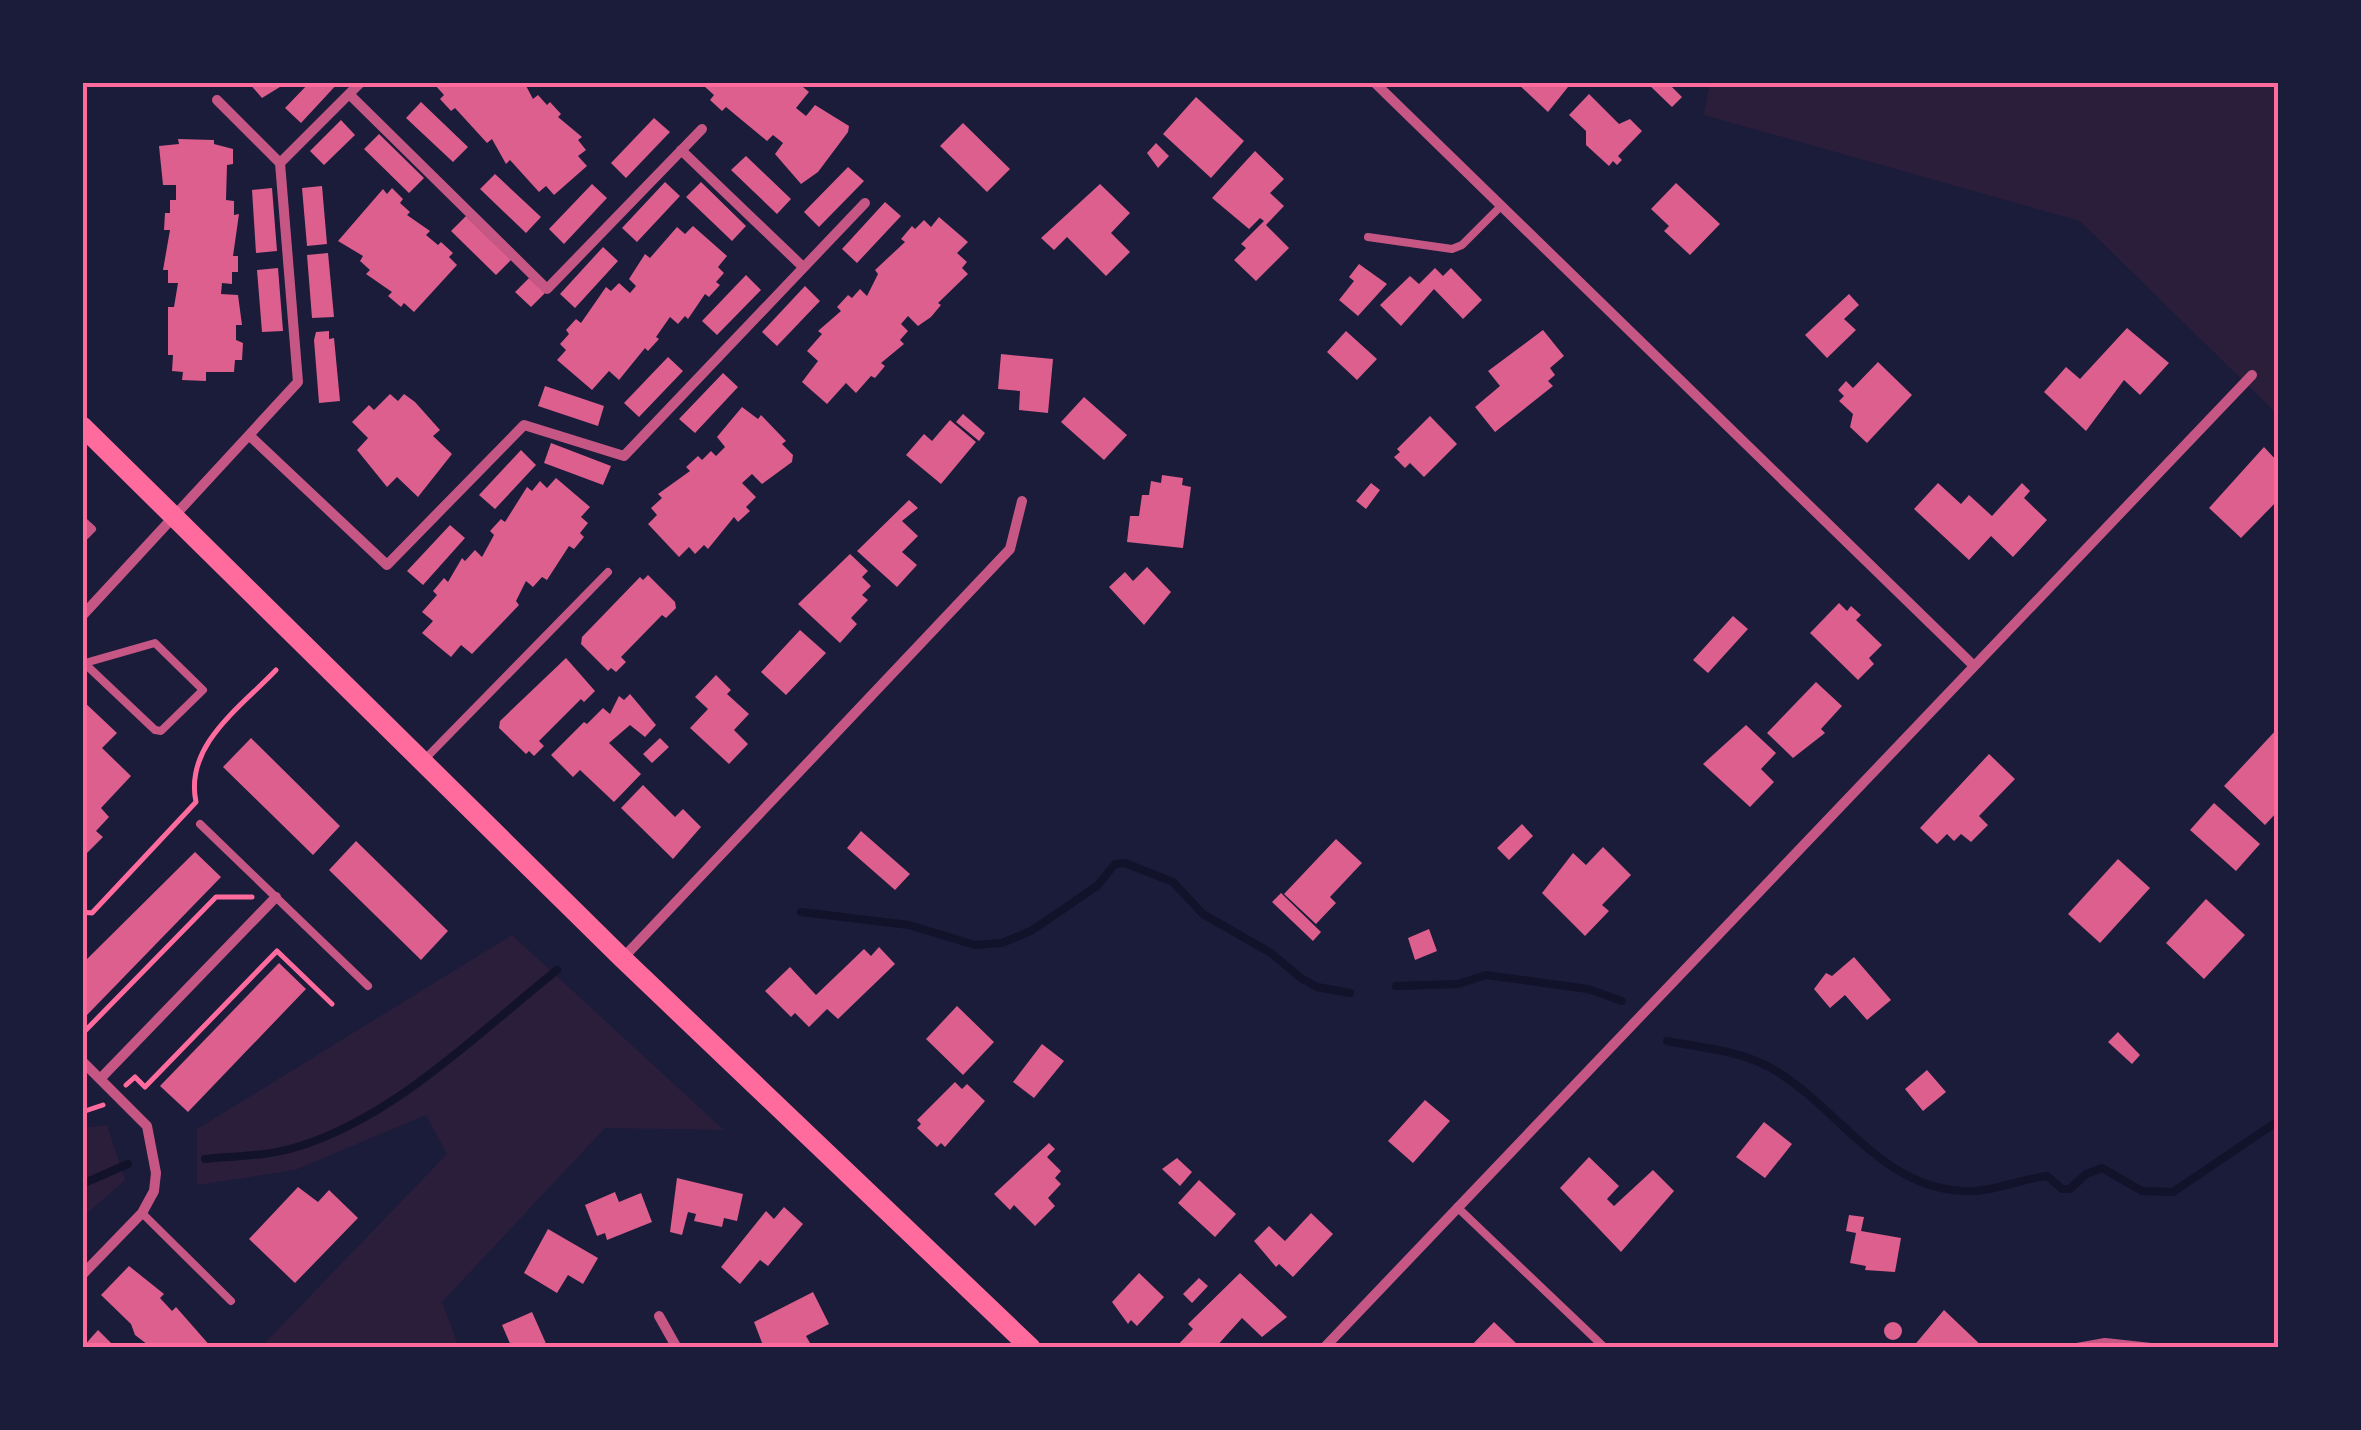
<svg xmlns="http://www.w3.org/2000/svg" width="2361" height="1430" font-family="'Open Sans',sans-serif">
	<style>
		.green { fill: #2a1e3b }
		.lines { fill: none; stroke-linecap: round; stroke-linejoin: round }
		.stream { stroke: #12122b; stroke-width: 8 }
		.building { fill: #dd5f8e }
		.path { stroke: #ff6b9d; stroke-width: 5 }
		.service { stroke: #c65784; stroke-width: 8 }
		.minor { stroke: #c65784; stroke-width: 10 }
		.secondary { stroke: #ff6b9d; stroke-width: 20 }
		.neatline { fill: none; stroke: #ff6b9d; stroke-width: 4 }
	</style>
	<rect width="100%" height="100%" fill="#1b1b3a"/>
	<path class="green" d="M1710,83H2278V415L2080,221L1704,115Z
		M512,935L724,1130L605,1128L442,1302L459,1347H261L447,1154L426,1115L295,1170L197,1185V1129Z
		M107,1125L125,1180L83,1217V1128Z"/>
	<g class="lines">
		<path class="stream" d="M801,912L909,925L975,945L1002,943L1031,931L1097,886L1115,864L1125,863L1173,882L1203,914L1271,953L1301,978L1317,987L1350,993
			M1396,986L1458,984L1486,975L1588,989L1622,1001
			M1667,1041C1702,1048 1739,1050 1771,1068C1837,1105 1879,1187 1963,1191C1991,1193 2020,1179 2047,1176L2062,1189H2070L2086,1174L2102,1168L2142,1191L2173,1192L2278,1121
			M205,1159C235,1156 268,1156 297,1147C395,1117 478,1033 557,970
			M82,1184L128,1164"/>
	</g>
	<path class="building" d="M248,82H288L262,98Z
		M310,82H339L301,123L285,108Z
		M438,82H524L533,99L538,95L547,105L550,102L561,114L558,117L582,137L578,140L586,150L578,156L587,166L554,195L546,186L539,192L510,160L506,164L492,139L487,143L455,108L451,111L440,99L444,95L435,85Z
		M707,82H797L809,92L796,108L806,116L815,105L849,126L848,132L818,172L801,184L775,154L783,143L773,135L767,141L726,107L722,111L710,100L714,95L704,86Z
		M1516,82H1572L1548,112Z
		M1646,82H1667L1682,97L1672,107Z
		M1589,94L1619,124L1630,119L1642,131L1618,156L1622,160L1617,165L1613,161L1609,166L1586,145V131L1569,115Z
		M1196,97L1244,141L1211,178L1163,134Z
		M421,102L468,147L453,162L406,118Z
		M654,118L670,132L626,178L611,163Z
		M341,120L355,135L324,165L310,151Z
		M963,123L1010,169L987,192L940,146Z
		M379,134L424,178L409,193L364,149Z
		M178,139L214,140V144L233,149V164L227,165L226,200L234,201V215L239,214L233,256H238V272H232V284L222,283L221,294L238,295L242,325H236V340L243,343L242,360H235L234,372H206V381L182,380L183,372L172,371L173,355H168V307H174L178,283H168V270H163L170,230H164L165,213H170V200H176V185H163L159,146L179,144Z
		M1156,143L1169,156L1158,168L1147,153Z
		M1255,151L1284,179L1270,193L1284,206L1266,225L1289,248L1256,281L1234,260L1246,248L1241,244L1264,221L1260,218L1249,229L1212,198Z
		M746,156L791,199L777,214L731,170Z
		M848,167L864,181L819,227L804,212Z
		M495,174L541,217L526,233L480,189Z
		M665,182L680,196L637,242L622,228Z
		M701,182L746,226L732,241L686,197Z
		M1676,183L1720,224L1690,255L1664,231L1669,226L1651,209Z
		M592,184L607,198L564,244L549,229Z
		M1100,184L1130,213L1111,233L1130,252L1106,276L1067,237L1054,250L1041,238Z
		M322,186L327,244L307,246L302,188Z
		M272,188L277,251L256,253L252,190Z
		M392,188L403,199L400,203L410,212L407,215L430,231L426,235L438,245L441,242L453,253L449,257L457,265L414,312L404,303L401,307L388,296L392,292L366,274L370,270L360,261L363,256L338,241L383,189L387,194Z
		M885,202L901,216L857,263L842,249Z
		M466,216L511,260L496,275L451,231Z
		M939,217L968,242L957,253L967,262L962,268L968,274L938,303L941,305L931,317L918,326L908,316L901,324L908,331L900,340L904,344L881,363L885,366L875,378L871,376L856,393L846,383L827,404L802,382L818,361L807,351L822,334L818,331L841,311L837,307L848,295L852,298L860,289L867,296L878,274L875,270L905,242L901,239L912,226L915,229L924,220L931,227Z
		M693,226L727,256L718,267L724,273L716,282L720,285L709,297L705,294L688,319L685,316L678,324L670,317L656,337L659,339L648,351L645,348L619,380L609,371L592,390L557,360L566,350L560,344L569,334L566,330L576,319L581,323L606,287L611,291L619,283L630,293L636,286L629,279L645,254L650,258L677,227L685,234Z
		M603,247L618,261L575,308L560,294Z
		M328,253L334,317L312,318L307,255Z
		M1359,264L1387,284L1358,316L1339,300L1354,281L1349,277Z
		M278,268L283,331L262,332L257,270Z
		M1435,268L1443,276L1451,268L1482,300L1463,319L1434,289L1401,326L1380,305L1410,276L1419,284Z
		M746,275L761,290L717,335L702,321Z
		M529,278L545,293L531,307L515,292Z
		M805,286L820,301L777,346L762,332Z
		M1849,294L1859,305L1844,319L1856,330L1827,358L1805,335Z
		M2127,328L2169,363L2140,395L2124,380L2086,431L2044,392L2066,367L2080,379Z
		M1543,330L1564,356L1550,368L1555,375L1548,381L1553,386L1495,432L1475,407L1500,386L1488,371Z
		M329,331V339L334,338L340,401L319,403L314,340L316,332Z
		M1346,331L1377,359L1357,380L1327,352Z
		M1001,354L1053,359L1048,413L1019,410L1020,391L998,389Z
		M668,357L683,371L639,417L624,403Z
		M1878,362L1912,395L1867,443L1850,427L1853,414L1839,401L1844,396L1838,390L1846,381L1853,388Z
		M723,373L738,387L695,433L679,419Z
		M545,386L604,406L598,426L538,406Z
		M390,394L398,401L404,394L415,402L440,430L433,436L452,454L418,497L397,477L387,487L357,450L368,438L352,422L369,405L374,410Z
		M1084,397L1127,435L1104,460L1061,422Z
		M742,407L758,419L761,415L786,441L782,444L793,455L792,462L762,484L752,474L742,483L756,497L746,507L750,511L738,522L734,517L708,549L704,545L695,554L689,547L679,557L648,524L657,515L651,508L662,498L658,494L690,471L686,467L698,456L702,460L711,451L716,456L725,447L717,437Z
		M963,414L985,433L979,441L956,422Z
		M1430,416L1457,444L1424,477L1410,463L1405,468L1394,457L1400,452L1397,449Z
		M950,420L976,442L941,484L906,455L924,434L932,441Z
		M551,443L611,466L603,485L544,463Z
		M2264,447L2278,462V500L2241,538L2209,508Z
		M521,450L536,465L495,509L479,495Z
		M1162,475L1183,478L1182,485L1191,487L1183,548L1127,542L1130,516H1139L1142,495H1149L1151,481L1161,483Z
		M556,478L590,507L581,517L588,523L580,533L584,537L574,549L569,546L547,580L542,577L533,587L526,581L516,601L519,605L472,654L461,645L451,657L422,633L433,621L422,612L437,595L433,591L444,578L448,582L462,558L465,561L475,550L482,557L494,535L490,531L501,519L505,522L527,487L532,491L540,481L547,488Z
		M1371,483L1380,490L1366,509L1356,501Z
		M1938,483L1961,504L1969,495L1992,516L2022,483L2030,491L2024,498L2047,520L2013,557L1991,536L1969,560L1914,509Z
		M909,500L918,508L902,521L918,536L902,552L917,565L897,587L857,551Z
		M450,525L465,538L423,585L407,571Z
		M850,554L868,571L862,577L871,586L862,595L868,600L851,618L857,624L840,643L798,604Z
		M1147,567L1171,592L1144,625L1109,587L1125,572L1133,581Z
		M648,575L675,602L676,608L666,618L662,615L621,657L626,662L616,672L611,668L608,671L581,644L582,637L640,577L643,580Z
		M1839,603L1847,611L1851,606L1861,615L1856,620L1882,645L1869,658L1874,664L1858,680L1810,633Z
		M1733,616L1748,629L1708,673L1693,660Z
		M800,630L826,653L786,695L761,672Z
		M566,658L595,691L584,702L581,699L539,741L544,746L534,756L529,751L526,754L499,728L500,721Z
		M716,675L731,690L727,694L749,714L734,730L748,744L729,764L690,728L708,709L695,697Z
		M1816,682L1842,706L1821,729L1825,733L1793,758L1767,733Z
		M630,694L656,725L645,737L630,725L609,743L641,774L614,802L580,770L573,777L551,755L584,722L587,724L603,708L610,714L619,696L624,700Z
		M82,700L117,733L102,748L131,776L101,808L109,817L96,831L103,837L82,858Z
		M1746,725L1776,753L1761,769L1774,782L1750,807L1703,764Z
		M2278,728V811L2265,825L2224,786Z
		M251,738L340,826L313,855L223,767Z
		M660,738L669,747L652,763L643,754Z
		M1989,754L2015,779L1979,816L1988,825L1971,842L1961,834L1954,841L1947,834L1937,844L1920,828Z
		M643,785L675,817L683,809L701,827L673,859L621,808Z
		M2214,803L2260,844L2236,871L2190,830Z
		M1522,824L1533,836L1509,860L1497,848Z
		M861,831L910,874L895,890L847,848Z
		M1336,839L1362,863L1330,897L1336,903L1316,924L1284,894Z
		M356,841L448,931L421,960L329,870Z
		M1603,847L1631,875L1602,905L1609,911L1585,936L1542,893L1573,853L1586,865Z
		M195,852L221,877L87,1015L82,1011L83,963Z
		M2118,859L2150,888L2100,943L2068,914Z
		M1281,893L1321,932L1313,941L1272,902Z
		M2206,899L2245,935L2204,979L2166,943Z
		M1429,929L1437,951L1415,960L1408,938Z
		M879,947L895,964L838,1019L827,1009L809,1027L795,1013L791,1017L765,991L790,967L816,995L864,949L871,956Z
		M1854,957L1891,1000L1867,1020L1845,995L1830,1008L1814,989L1826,973L1832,976Z
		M279,963L306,989L188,1112L160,1086Z
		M957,1006L994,1042L963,1075L926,1039Z
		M2118,1032L2140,1055L2132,1064L2108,1042Z
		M1042,1044L1064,1061L1034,1098L1013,1082Z
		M1927,1070L1946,1092L1923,1111L1905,1089Z
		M955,1082L962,1089L967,1084L985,1101L945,1147L941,1143L937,1147L917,1128L921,1124L917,1120Z
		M1425,1100L1450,1121L1413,1163L1388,1141Z
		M1764,1122L1792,1144L1765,1178L1736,1157Z
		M1049,1143L1055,1149L1047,1157L1061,1171L1055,1178L1061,1184L1048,1198L1055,1206L1035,1226L1014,1205L1010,1210L994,1194Z
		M1589,1157L1619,1186L1607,1199L1614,1206L1653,1170L1674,1191L1621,1252L1560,1188Z
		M1177,1158L1192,1172L1180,1186L1162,1169Z
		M677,1178L743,1194L737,1221L724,1218L722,1227L694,1221L696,1214L688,1212L682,1235L670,1232Z
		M1199,1180L1236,1214L1215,1237L1178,1203Z
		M298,1187L318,1202L329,1190L358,1218L295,1283L249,1239Z
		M615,1192L619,1202L641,1193L652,1222L607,1240L605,1233L597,1236L585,1205Z
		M784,1207L803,1224L768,1266L760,1260L740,1284L721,1267L766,1211L774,1219Z
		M1311,1213L1333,1234L1293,1277L1279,1264L1276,1267L1254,1241L1269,1226L1285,1241Z
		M1849,1215L1864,1217L1861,1231L1901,1238L1895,1272L1865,1270L1866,1266L1850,1263L1856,1233L1846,1231Z
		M548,1229L598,1258L583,1284L568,1275L557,1293L524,1273Z
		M129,1266L164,1294L160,1298L172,1311L176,1307L212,1348H152L135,1335L131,1324L101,1295Z
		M1139,1273L1164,1297L1137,1326L1131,1320L1128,1324L1112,1302Z
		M1240,1273L1287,1317L1262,1337L1242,1318L1215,1348H1175L1193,1329L1188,1324Z
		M1199,1278L1208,1286L1192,1303L1183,1294Z
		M813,1292L829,1324L806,1336L810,1343L806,1345L764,1348L754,1322Z
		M1944,1310L1984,1348H1912Z
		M532,1312L548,1348H512L502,1325Z
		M1884 1331a9 9 0 1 1 18 0a9 9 0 1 1-18 0Z
		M1494,1322L1517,1344L1513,1348H1469Z
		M98,1330L116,1348H82Z"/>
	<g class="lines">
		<path class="path" d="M82,912L92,913L196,802C184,745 241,707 276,670
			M82,1034L216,897H252
			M126,1085L135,1077L145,1087L277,951L332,1004
			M82,1112L103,1105"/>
		<path class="service" d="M1368,237L1452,249L1462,245L1501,206
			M82,520L92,529L82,539
			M82,661L155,730L161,731L203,690L155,643L85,663
			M423,761L608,572
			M200,824L368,986
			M1457,1207L1605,1348
			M142,1213L231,1301"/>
		<path class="minor" d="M1374,82L1972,664
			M349,94L547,289L702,129
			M217,100L280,163
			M681,150L802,266
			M251,437L387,565L524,425L624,456L865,203
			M82,616L298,382L280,163L361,82
			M623,958L1010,549L1022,501
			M82,1061L147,1126L156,1173L154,1191L142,1213L82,1275
			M100,1079L276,897
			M659,1316L677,1348
			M1324,1348L2252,375
			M2077,1348L2105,1343L2151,1348"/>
		<path class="secondary" d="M82,426L622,958L1031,1348"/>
	</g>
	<rect width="2361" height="1430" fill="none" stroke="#1b1b3a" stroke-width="170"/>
	<rect x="85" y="85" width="2191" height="1260" class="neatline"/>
</svg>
